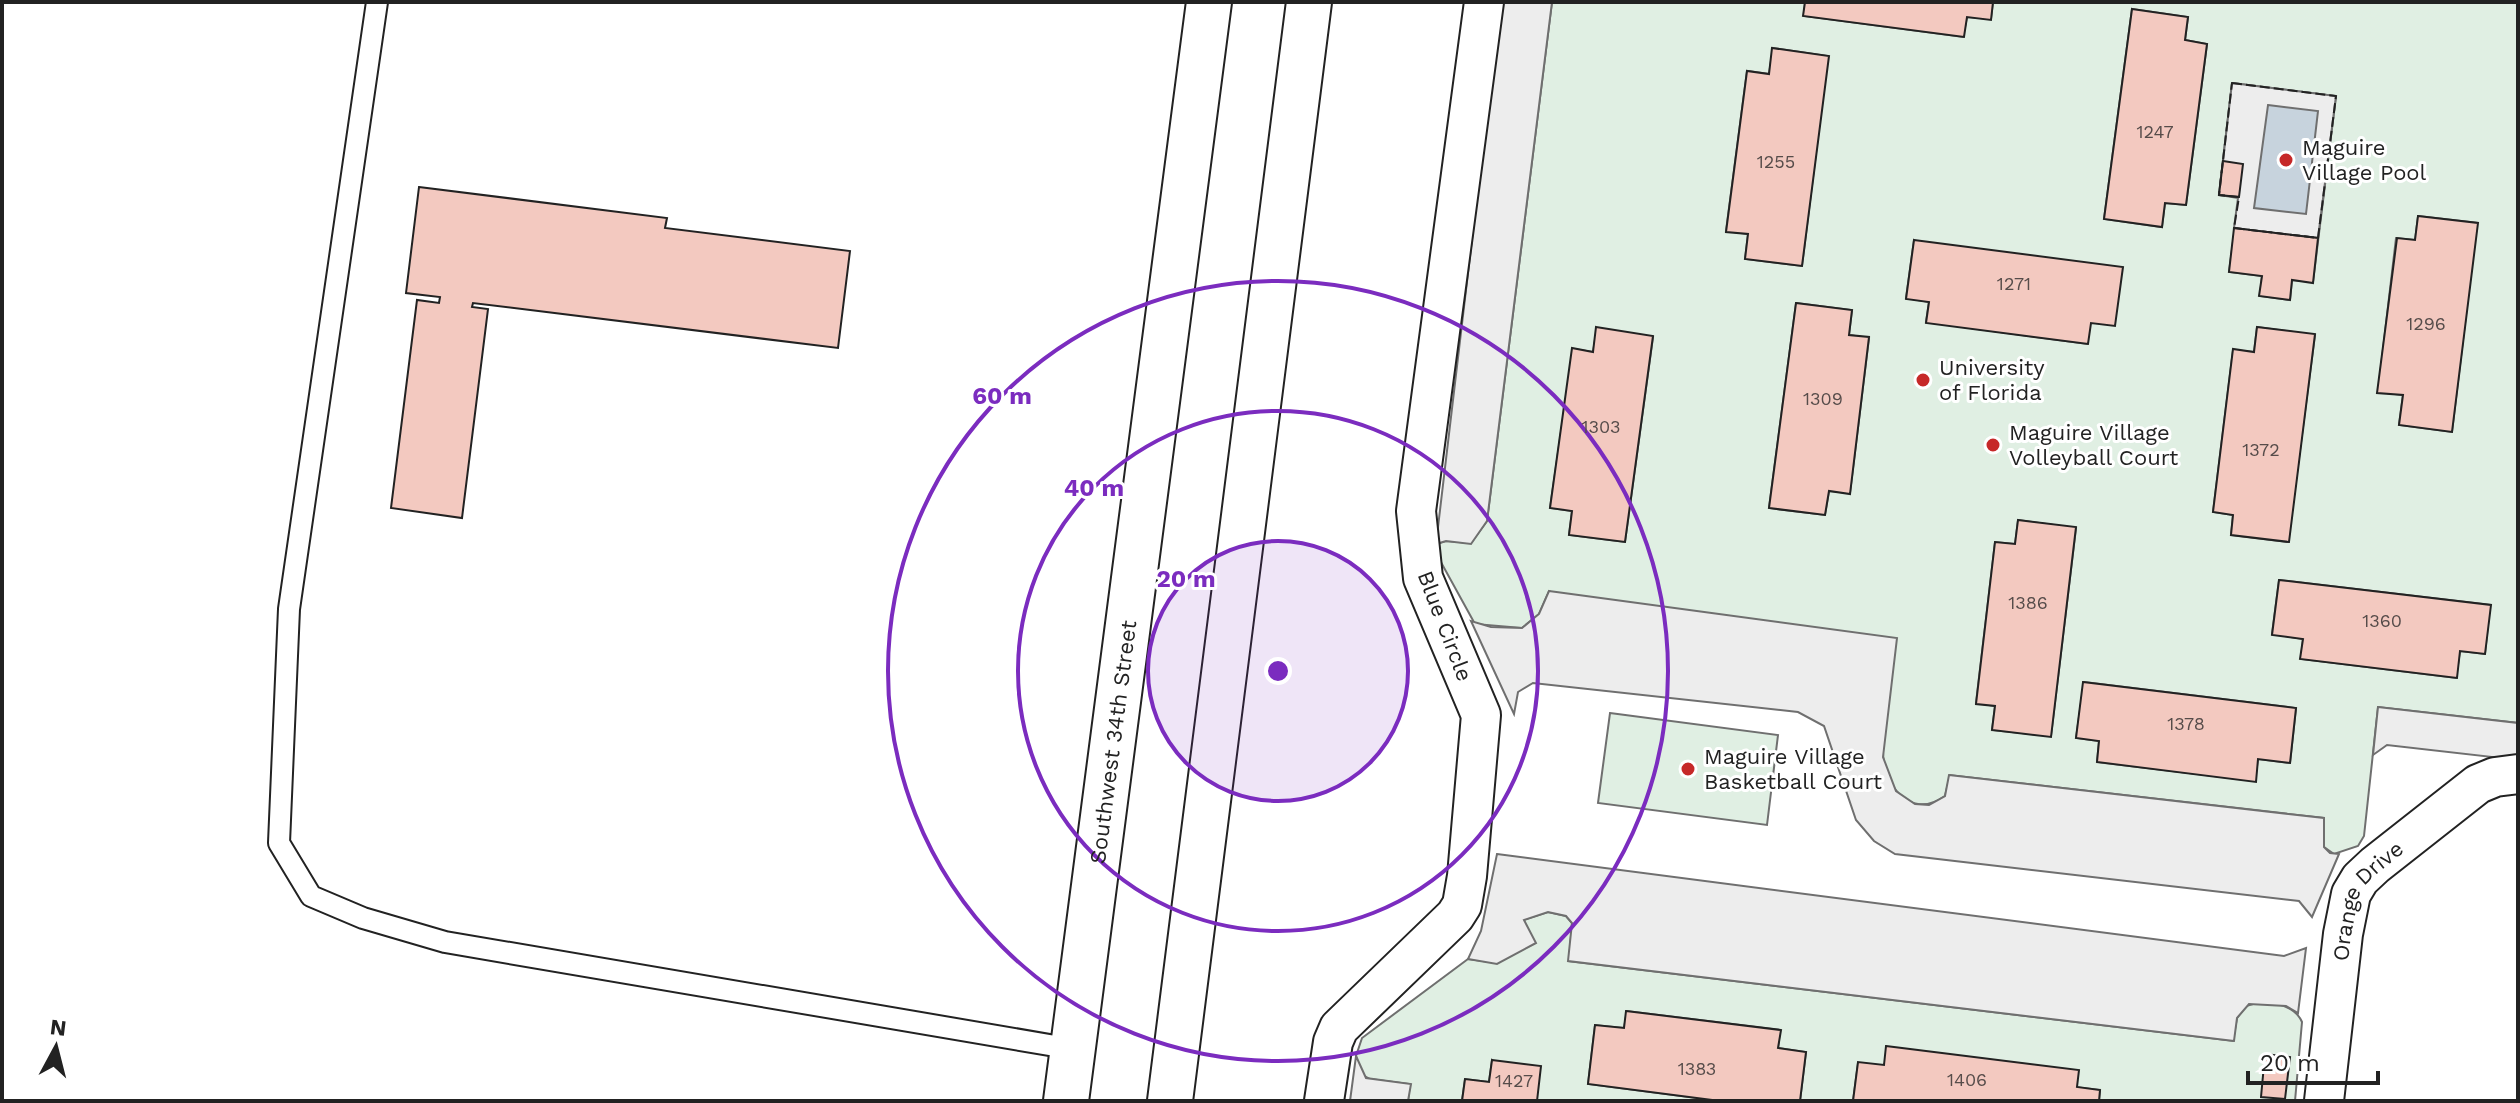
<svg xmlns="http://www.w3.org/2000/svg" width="2520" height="1103" font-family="'Work Sans',sans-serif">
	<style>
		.green { fill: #e0efe3; stroke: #6f6f6f; stroke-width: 2; fill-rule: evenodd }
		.parking { fill: #ededed; stroke: #6f6f6f; stroke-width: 2 }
		.water { fill: #c7d3dd; stroke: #6f6f6f; stroke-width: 2 }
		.building { fill: #f3c9c0; stroke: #222; stroke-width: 2 }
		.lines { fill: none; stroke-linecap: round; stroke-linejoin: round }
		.lane-casing { stroke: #222; stroke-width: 24 }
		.street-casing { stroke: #222; stroke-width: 42 }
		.primary-casing { stroke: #222; stroke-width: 48 }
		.lane { stroke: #fff; stroke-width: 20 }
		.street { stroke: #fff; stroke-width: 38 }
		.primary { stroke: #fff; stroke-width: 44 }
		.fence { stroke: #222; stroke-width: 2; stroke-dasharray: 10 4; stroke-linecap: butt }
		.ring { fill: none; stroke: #7b2cbf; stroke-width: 4 }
		.poi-dot { fill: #c62828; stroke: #fff; stroke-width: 3 }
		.labels { text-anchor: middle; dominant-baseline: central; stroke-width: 6; stroke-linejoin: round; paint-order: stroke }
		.number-label { font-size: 18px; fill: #564c4a }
		.poi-label { font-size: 22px; fill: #222; stroke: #fff; text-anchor: start }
		.street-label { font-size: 22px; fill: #222; stroke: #fff }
		.centre { fill: #7b2cbf; stroke: #fff; stroke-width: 4 }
		.ring-label { font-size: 24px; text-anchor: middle; font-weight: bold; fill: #7b2cbf; stroke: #fff; stroke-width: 6; stroke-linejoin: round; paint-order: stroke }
	</style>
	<rect width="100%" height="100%" fill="#fff"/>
	<path class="green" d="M1552,2H1805L1804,16L1963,37L1967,17L1991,19L1993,2H2518V723L2378,707L2364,836L2358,846L2334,854L2324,847L2323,818L1950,775L1945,796C1908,822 1881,782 1883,746L1549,591L1539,614L1522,628L1475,624L1437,555L1436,544L1446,541L1471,543L1487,521ZM2132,9L2188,17L2185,40L2207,44L2186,205L2165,203L2162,227L2104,219ZM1773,48L1828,56L1802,266L1745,259L1748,234L1726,231L1747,71L1769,74ZM2232,83L2336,96L2313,282L2292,280L2290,300L2260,296L2262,276L2229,272L2239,197L2219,194ZM2418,216L2477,223L2452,432L2399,425L2403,395L2378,392L2396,238L2415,240ZM1914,240L2088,344L1926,322L1929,302L1906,298ZM1796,303L1852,310L1849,335L1869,338L1850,493L1829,491L1825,515L1769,508ZM2257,327L2315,335L2288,542L2231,535L2233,515L2213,512L2233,350L2254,352ZM1597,328L1653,337L1625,542L1569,535L1572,511L1550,508L1573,349L1593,352ZM2018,520L2076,528L2051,736L1992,730L1995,706L1976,703L1995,542L2015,544ZM2279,580L2490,605L2485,654L2460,651L2456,678L2301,659L2303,639L2272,634ZM2084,682L2296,708L2290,763L2258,759L2255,781L2097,762L2099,741L2076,738Z
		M1610,713L1778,735L1767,825L1598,803Z
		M1548,912L1566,916L1572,923L1569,961L2233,1041L2237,1018L2246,1006C2264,999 2294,1003 2302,1022L2295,1101H2099L2100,1090L1858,1063L1853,1101H1800L1806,1052L1778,1048L1780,1030L1627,1011L1624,1028L1595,1025L1588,1084L1720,1101H1537L1492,1060L1489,1082L1465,1079L1462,1101H1408L1410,1084L1370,1079L1361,1074L1356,1056L1362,1038L1468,959L1497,963L1535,943L1523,920Z"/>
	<path class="parking" d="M1500,2H1552L1487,521L1471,544L1446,541L1436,544Z
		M2232,83L2336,96L2318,238L2234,228L2238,198L2219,195Z
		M1549,591L1897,638L1883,757L1896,791L1915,804L1929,805L1945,796L1949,775L2324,818V847L2330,853L2339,854L2312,917L2299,901L1895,854L1874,841L1856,820L1824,726L1798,712L1533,683L1518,692L1514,714L1471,621L1491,627L1522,628L1539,614Z
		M2378,707L2518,723V760L2387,745L2373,755Z
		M1497,854L2284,956L2306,948L2298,1013L2286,1006L2249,1004L2237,1018L2234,1041L1568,961L1572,923L1566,916L1548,912L1524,920L1536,943L1497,964L1468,959L1481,931Z
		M1356,1056L1366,1078L1411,1084L1408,1101H1350Z"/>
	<path class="water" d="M2268,105L2318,111L2306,214L2254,208Z"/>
	<path class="building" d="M1805,2H1993L1991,20L1967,17L1964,37L1803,16Z
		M2132,9L2188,17L2185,40L2207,44L2186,205L2165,203L2162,227L2104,219Z
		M1772,48L1829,56L1802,266L1745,259L1748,234L1726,232L1747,71L1769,74Z
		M2223,161L2243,164L2239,197L2219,195Z
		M419,187L667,218L665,228L850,251L838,348L473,303L472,307L488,309L462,518L391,508L417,300L439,303L440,297L406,293Z
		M2418,216L2478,223L2452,432L2399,425L2403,395L2377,393L2397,238L2415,240Z
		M2234,228L2318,238L2313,283L2292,280L2290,300L2259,296L2262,276L2229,272Z
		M1914,240L2123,267L2115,326L2091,323L2088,344L1926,323L1929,302L1906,299Z
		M1796,303L1852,310L1849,335L1869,337L1850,494L1829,491L1825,515L1769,508Z
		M1596,327L1653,336L1625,542L1569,535L1572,511L1550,508L1572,348L1593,352Z
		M2257,327L2315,334L2289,542L2231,535L2233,515L2213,512L2233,349L2254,352Z
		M2018,520L2076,527L2051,737L1992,730L1995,706L1976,704L1995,542L2015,544Z
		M2279,580L2491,605L2485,654L2460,651L2457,678L2300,659L2303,639L2272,635Z
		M2083,682L2296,708L2290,763L2258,759L2256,782L2097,762L2099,741L2076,738Z
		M1626,1011L1781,1030L1778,1048L1806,1052L1800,1101H1720L1588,1084L1595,1025L1624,1028Z
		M1886,1046L2079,1070L2077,1087L2100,1090L2099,1101H1853L1858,1062L1884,1065Z
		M2265,1054L2290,1057L2285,1099L2261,1097Z
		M1492,1060L1541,1066L1537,1101H1462L1465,1079L1489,1082Z"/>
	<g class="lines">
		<defs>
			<path id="lane" d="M377,2L289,609L279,843L311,896L363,918L445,942L1073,1049"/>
			<g id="street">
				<path d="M1324,1101L1333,1042L1339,1028L1455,916L1462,905L1467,876L1481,715L1423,578L1416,511L1484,2"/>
				<path id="s1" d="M2324,1101L2343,934L2351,894L2360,879L2375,865L2478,784L2495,777L2518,774"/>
			</g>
			<g id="primary">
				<path id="s2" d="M1066,1101L1209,2"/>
				<path d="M1170,1101L1309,2"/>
			</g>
		</defs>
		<use href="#lane" class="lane-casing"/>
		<use href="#street" class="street-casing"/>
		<use href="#primary" class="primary-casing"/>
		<use href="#lane" class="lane"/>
		<use href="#street" class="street"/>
		<use href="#primary" class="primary"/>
		<path class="fence" d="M2232,83L2336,96L2318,238L2234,228L2239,197L2219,195Z"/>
	</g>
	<circle cx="1278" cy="671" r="130" fill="#7b2cbf" fill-opacity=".12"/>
	<g class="ring">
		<circle cx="1278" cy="671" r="130"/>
		<circle cx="1278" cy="671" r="260"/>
		<circle cx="1278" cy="671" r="390"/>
	</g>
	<g class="poi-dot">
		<circle cx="2286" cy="160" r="8"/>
		<circle cx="1923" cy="380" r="8"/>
		<circle cx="1993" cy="445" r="8"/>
		<circle cx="1688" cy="769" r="8"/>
	</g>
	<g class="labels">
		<g class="number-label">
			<text x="2155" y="131">1247</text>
			<text x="1776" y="161">1255</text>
			<text x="2014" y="283">1271</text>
			<text x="2426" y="323">1296</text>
			<text x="1823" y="398">1309</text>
			<text x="1601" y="426">1303</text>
			<text x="2261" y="449">1372</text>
			<text x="2028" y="602">1386</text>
			<text x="2382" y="620">1360</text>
			<text x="2186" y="723">1378</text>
			<text x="1697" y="1068">1383</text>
			<text x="1967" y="1079">1406</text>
			<text x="1514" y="1080">1427</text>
		</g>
		<g class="poi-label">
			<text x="2302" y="147">Maguire<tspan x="2302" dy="25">Village Pool</tspan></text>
			<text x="1939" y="367">University<tspan x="1939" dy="25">of Florida</tspan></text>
			<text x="2009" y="432">Maguire Village<tspan x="2009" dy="25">Volleyball Court</tspan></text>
			<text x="1704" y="756">Maguire Village<tspan x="1704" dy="25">Basketball Court</tspan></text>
		</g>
		<g class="street-label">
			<text transform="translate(1445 626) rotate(69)">Blue Circle</text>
			<text stroke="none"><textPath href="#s2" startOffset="362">Southwest 34th Street</textPath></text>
			<text stroke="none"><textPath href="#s1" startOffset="210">Orange Drive</textPath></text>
		</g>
	</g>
	<circle cx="1278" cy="671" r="12" class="centre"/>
	<g class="ring-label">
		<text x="1002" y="404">60 m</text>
		<text x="1094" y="496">40 m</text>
		<text x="1186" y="587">20 m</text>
	</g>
	<rect width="2520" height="1103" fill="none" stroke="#222222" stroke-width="8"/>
	<g transform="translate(56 1047) rotate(7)" stroke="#ffffff" stroke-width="6" paint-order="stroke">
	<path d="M0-6L14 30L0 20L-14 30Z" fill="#222222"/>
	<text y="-12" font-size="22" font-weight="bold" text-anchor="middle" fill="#222222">N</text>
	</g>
	<path d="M2248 1071v12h130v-12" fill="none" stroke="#222222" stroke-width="4"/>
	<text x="2260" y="1071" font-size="24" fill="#222222" stroke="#ffffff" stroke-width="6" paint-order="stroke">20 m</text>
</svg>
